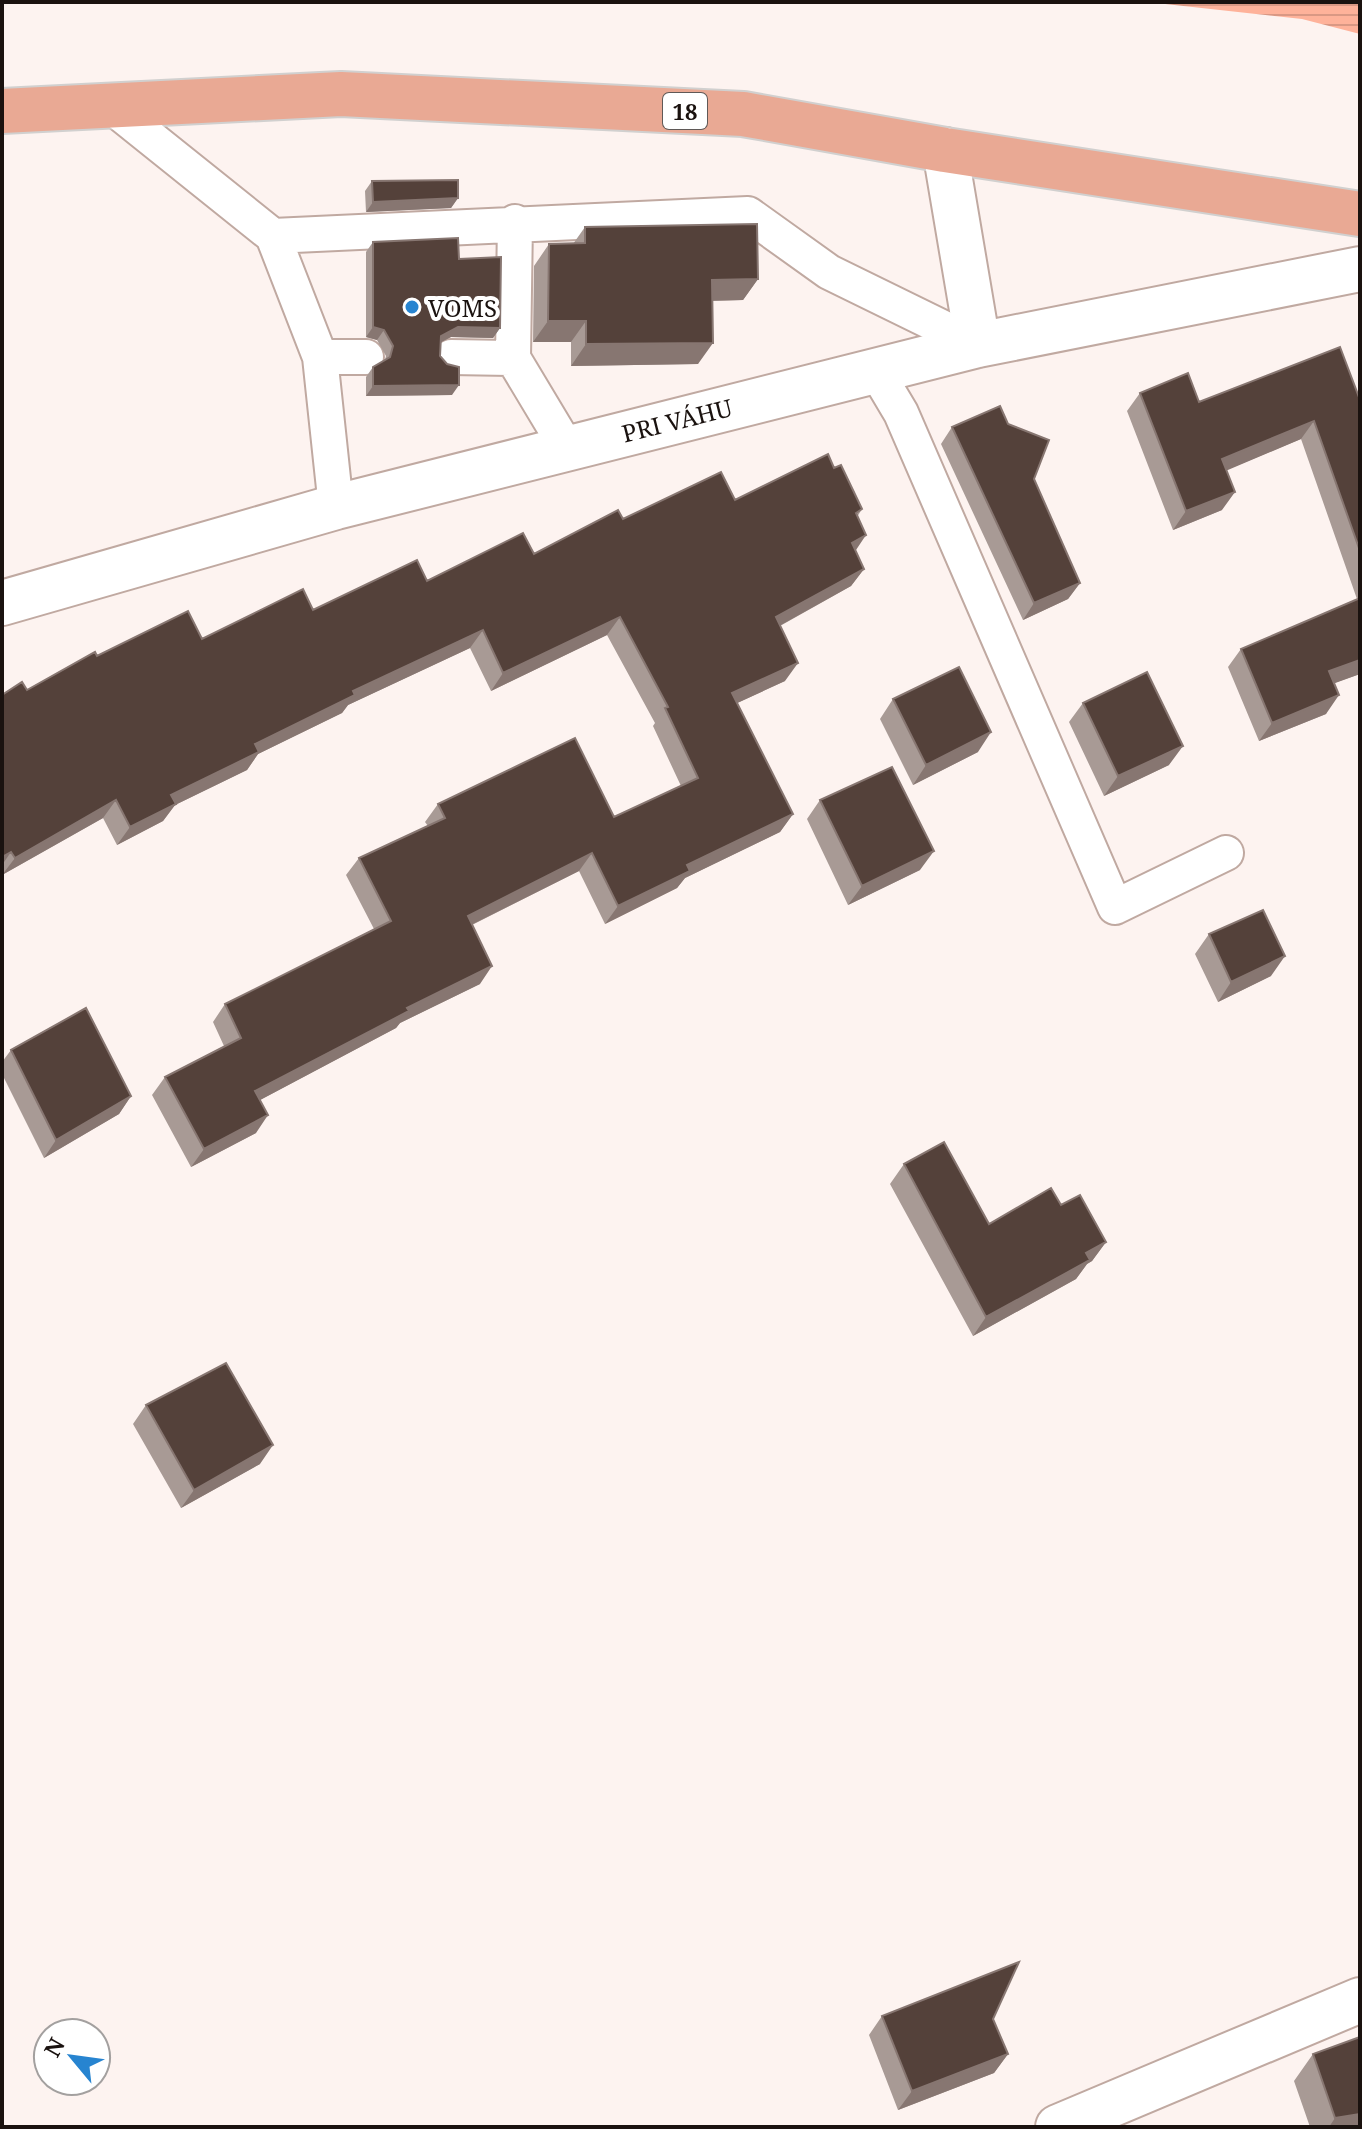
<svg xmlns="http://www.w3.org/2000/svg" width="1362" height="2129" font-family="'Noto Serif',serif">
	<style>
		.water { fill: url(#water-rules) }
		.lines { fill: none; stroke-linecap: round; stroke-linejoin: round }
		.service-casing { stroke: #c0a9a1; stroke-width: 38 }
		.minor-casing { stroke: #c0a9a1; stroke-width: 48 }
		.primary-casing { stroke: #d1d0cf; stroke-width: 48 }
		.service { stroke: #fff; stroke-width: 34 }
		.minor { stroke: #fff; stroke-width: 44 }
		.primary { stroke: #e9a994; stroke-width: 44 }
		.wall { fill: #a89a95 }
		.shaded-wall { fill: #877671 }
		.building { fill: #54413a; stroke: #877671; stroke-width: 2 }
		.poi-dot { fill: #2784d0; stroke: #fff; stroke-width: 3 }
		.labels { text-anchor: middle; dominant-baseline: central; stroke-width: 8; stroke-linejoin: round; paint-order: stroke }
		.shield { fill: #fff; stroke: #5f5957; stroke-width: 2 }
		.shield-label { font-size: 22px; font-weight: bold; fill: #1a120f }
		.poi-label { font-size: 24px; fill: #1a120f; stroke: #fff; text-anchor: start }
		.street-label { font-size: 24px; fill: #1a120f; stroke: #fff }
	</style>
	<defs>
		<pattern id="water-rules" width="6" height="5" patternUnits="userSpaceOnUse" patternTransform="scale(2)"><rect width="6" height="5" fill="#feb29a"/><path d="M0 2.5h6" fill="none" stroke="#d99884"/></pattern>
	</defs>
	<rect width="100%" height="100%" fill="#fdf3f0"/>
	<path class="water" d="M1147,2H1360V34L1302,19Z"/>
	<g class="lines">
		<defs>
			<path id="service" d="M112,107L273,236L320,357H366
				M273,236L748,214L829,272L978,345
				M320,357L336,507
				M451,357L513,358L567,448
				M513,358L515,222
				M876,371L901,413L1115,907L1226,853"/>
			<path id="minor" d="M945,150L978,345
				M2,603L336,507L978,345L1360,269
				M1058,2127L1360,2000"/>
			<path id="primary" d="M2,111L341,94L743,114L945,150L1360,214"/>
		</defs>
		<use href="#service" class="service-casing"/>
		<use href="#minor" class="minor-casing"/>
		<use href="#primary" class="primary-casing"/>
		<use href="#service" class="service"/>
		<use href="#minor" class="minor"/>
		<use href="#primary" class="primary"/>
	</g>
	<path class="wall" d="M372,181L458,198L451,208L366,212L365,191Z
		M585,227L758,279L743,300L713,301L698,364L571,366V342H533L534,266L549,244H573Z
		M373,242L459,259L500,328L493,338L451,337L441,342L440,356L452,395L366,396V377L373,367L385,360L386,356L377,340L366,337V252Z
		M1140,393L1199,402L1360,400V674L1334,683L1326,714L1259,741L1228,667L1241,649L1357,599L1301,439L1226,470L1222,510L1173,530L1127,411Z
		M952,427L1034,479L1080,583L1068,599L1023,620L941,444Z
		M834,468L862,509L857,517L856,551L864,569L851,586L780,626L785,681L737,703L793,814L780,832L685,878L677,888L605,924L579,871L472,925L480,984L400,1023L396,1028L260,1100L256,1133L191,1167L152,1095L165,1077L224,1046L213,1022L225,1004L374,929L346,875L359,858L428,826L425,822L438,804L614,817L681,786L653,726L655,723L607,635L491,691L470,648L348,705L342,713L258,754L247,770L175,805L163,821L117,845L103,818L2,875V695L27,690L97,656L202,639L534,554L623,519L735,500Z
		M893,699L978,752L913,785L880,719Z
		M1083,703L1169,765L1104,796L1069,722Z
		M820,800L920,870L848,905L807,819Z
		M1209,934L1271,976L1218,1002L1195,954Z
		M11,1050L131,1096L119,1114L44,1158L2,1074V1062Z
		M904,1164L989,1224L1061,1205L1106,1242L1092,1261L1087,1264L1076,1279L973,1336L890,1184Z
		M146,1405L260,1464L181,1508L133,1424Z
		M882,2016L993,2019L1008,2054L994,2073L898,2110L869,2035Z
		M1313,2054L1360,2127H1310L1294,2081Z"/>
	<path class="shaded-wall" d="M458,198L451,208L366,212L373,202Z
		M758,279L743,300L697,301L712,280Z
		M548,321H586L571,342H533Z
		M373,327L384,330L377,340L366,337Z
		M458,327L500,328L493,338L451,337L434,346L441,336Z
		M713,343L698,364L571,366L586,344Z
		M459,385L452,395L366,396L373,386Z
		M1314,421L1301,439L1209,478L1222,459Z
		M1235,492L1222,510L1173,530L1186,511Z
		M866,535L854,553L852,543Z
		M864,569L851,586L763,635L776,617Z
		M1080,583L1068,599L1023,620L1034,603Z
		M620,617L607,635L491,691L503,673Z
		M483,630L470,648L348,705L342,713L258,754L247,770L175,805L163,821L117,845L130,827L171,795L255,744L353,691Z
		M1360,660V674L1316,690L1329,671Z
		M798,663L785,681L720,711L732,693Z
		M1339,695L1326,714L1259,741L1272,723Z
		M991,732L978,752L913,785L926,765Z
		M1183,746L1169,765L1104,796L1118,776Z
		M116,800L103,818L2,875L15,858Z
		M793,814L780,832L685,878L677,888L605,924L618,906L687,865Z
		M934,851L920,870L848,905L862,886Z
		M11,852L2,865V857Z
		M592,853L579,871L455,933L468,916Z
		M1285,956L1271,976L1218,1002L1231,982Z
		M492,966L480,984L400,1023L396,1028L243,1109L255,1091L407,1008Z
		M131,1096L119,1114L44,1158L56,1140Z
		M268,1115L256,1133L191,1167L204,1149Z
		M1106,1242L1092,1261L1087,1264L1076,1279L973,1336L986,1317L1086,1253Z
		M273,1445L260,1464L181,1508L194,1490Z
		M1008,2054L994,2073L898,2110L912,2091Z
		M1360,2114V2127H1329L1335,2118Z"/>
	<path class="building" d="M458,180V198L373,202L372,181Z
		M757,224L758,279L712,280L713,343L586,344V321H548L549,244L585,243V227Z
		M458,238L459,259L501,257L500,328L458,327L441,336L440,356L447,364L459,367V385L373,386V367L390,357L393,346L384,330L373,327V242Z
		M1340,347L1360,400V551L1314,421L1222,459L1235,492L1186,511L1140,393L1188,373L1199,402Z
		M1000,406L1008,424L1049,440L1034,479L1080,583L1034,603L952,427Z
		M828,454L834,468L841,465L862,509L856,513L866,535L852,543L864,569L776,617L798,663L732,693L793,814L687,865L690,871L618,906L592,853L468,916L492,966L407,1008L409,1011L255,1091L268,1115L204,1149L165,1077L241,1038L225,1004L391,921L359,858L445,818L438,804L575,738L614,817L698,778L665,708L668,707L620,617L503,673L483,630L353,691L355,695L255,744L259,752L171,795L176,804L130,827L116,800L15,858L11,852L2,857V695L22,682L27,690L95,652L97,656L188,611L202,639L303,589L313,610L417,560L427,581L523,533L534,554L618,510L623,519L721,472L735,500Z
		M1360,598V660L1329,671L1339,695L1272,723L1241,649Z
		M959,667L991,732L926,765L893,699Z
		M1147,672L1183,746L1118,776L1083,703Z
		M892,767L934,851L862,886L820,800Z
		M1263,910L1285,956L1231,982L1209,934Z
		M86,1008L131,1096L56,1140L11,1050Z
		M944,1142L989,1224L1051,1188L1061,1205L1080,1195L1106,1242L1086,1253L1090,1260L986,1317L904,1164Z
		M226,1363L273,1445L194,1490L146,1405Z
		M1019,1962L993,2019L1008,2054L912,2091L882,2016Z
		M1360,2037V2114L1335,2118L1313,2054Z"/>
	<circle class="poi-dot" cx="412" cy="307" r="8"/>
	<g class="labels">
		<rect class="shield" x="663" y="93" width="44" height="36" rx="6"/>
		<g class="shield-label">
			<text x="685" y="111">18</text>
		</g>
		<g class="poi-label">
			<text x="428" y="307">VOMS</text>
		</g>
		<g class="street-label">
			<text transform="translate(677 420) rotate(-14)">PRI VÁHU</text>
		</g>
	</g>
	<rect width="1362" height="2129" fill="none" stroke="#1a120f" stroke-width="8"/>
	<g transform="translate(72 2057) rotate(299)"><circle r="38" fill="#ffffff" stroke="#a3a09f" stroke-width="2"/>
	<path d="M0-6L14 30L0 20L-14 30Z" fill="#2784d0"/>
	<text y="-12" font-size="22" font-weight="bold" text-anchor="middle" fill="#1a120f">N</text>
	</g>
</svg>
